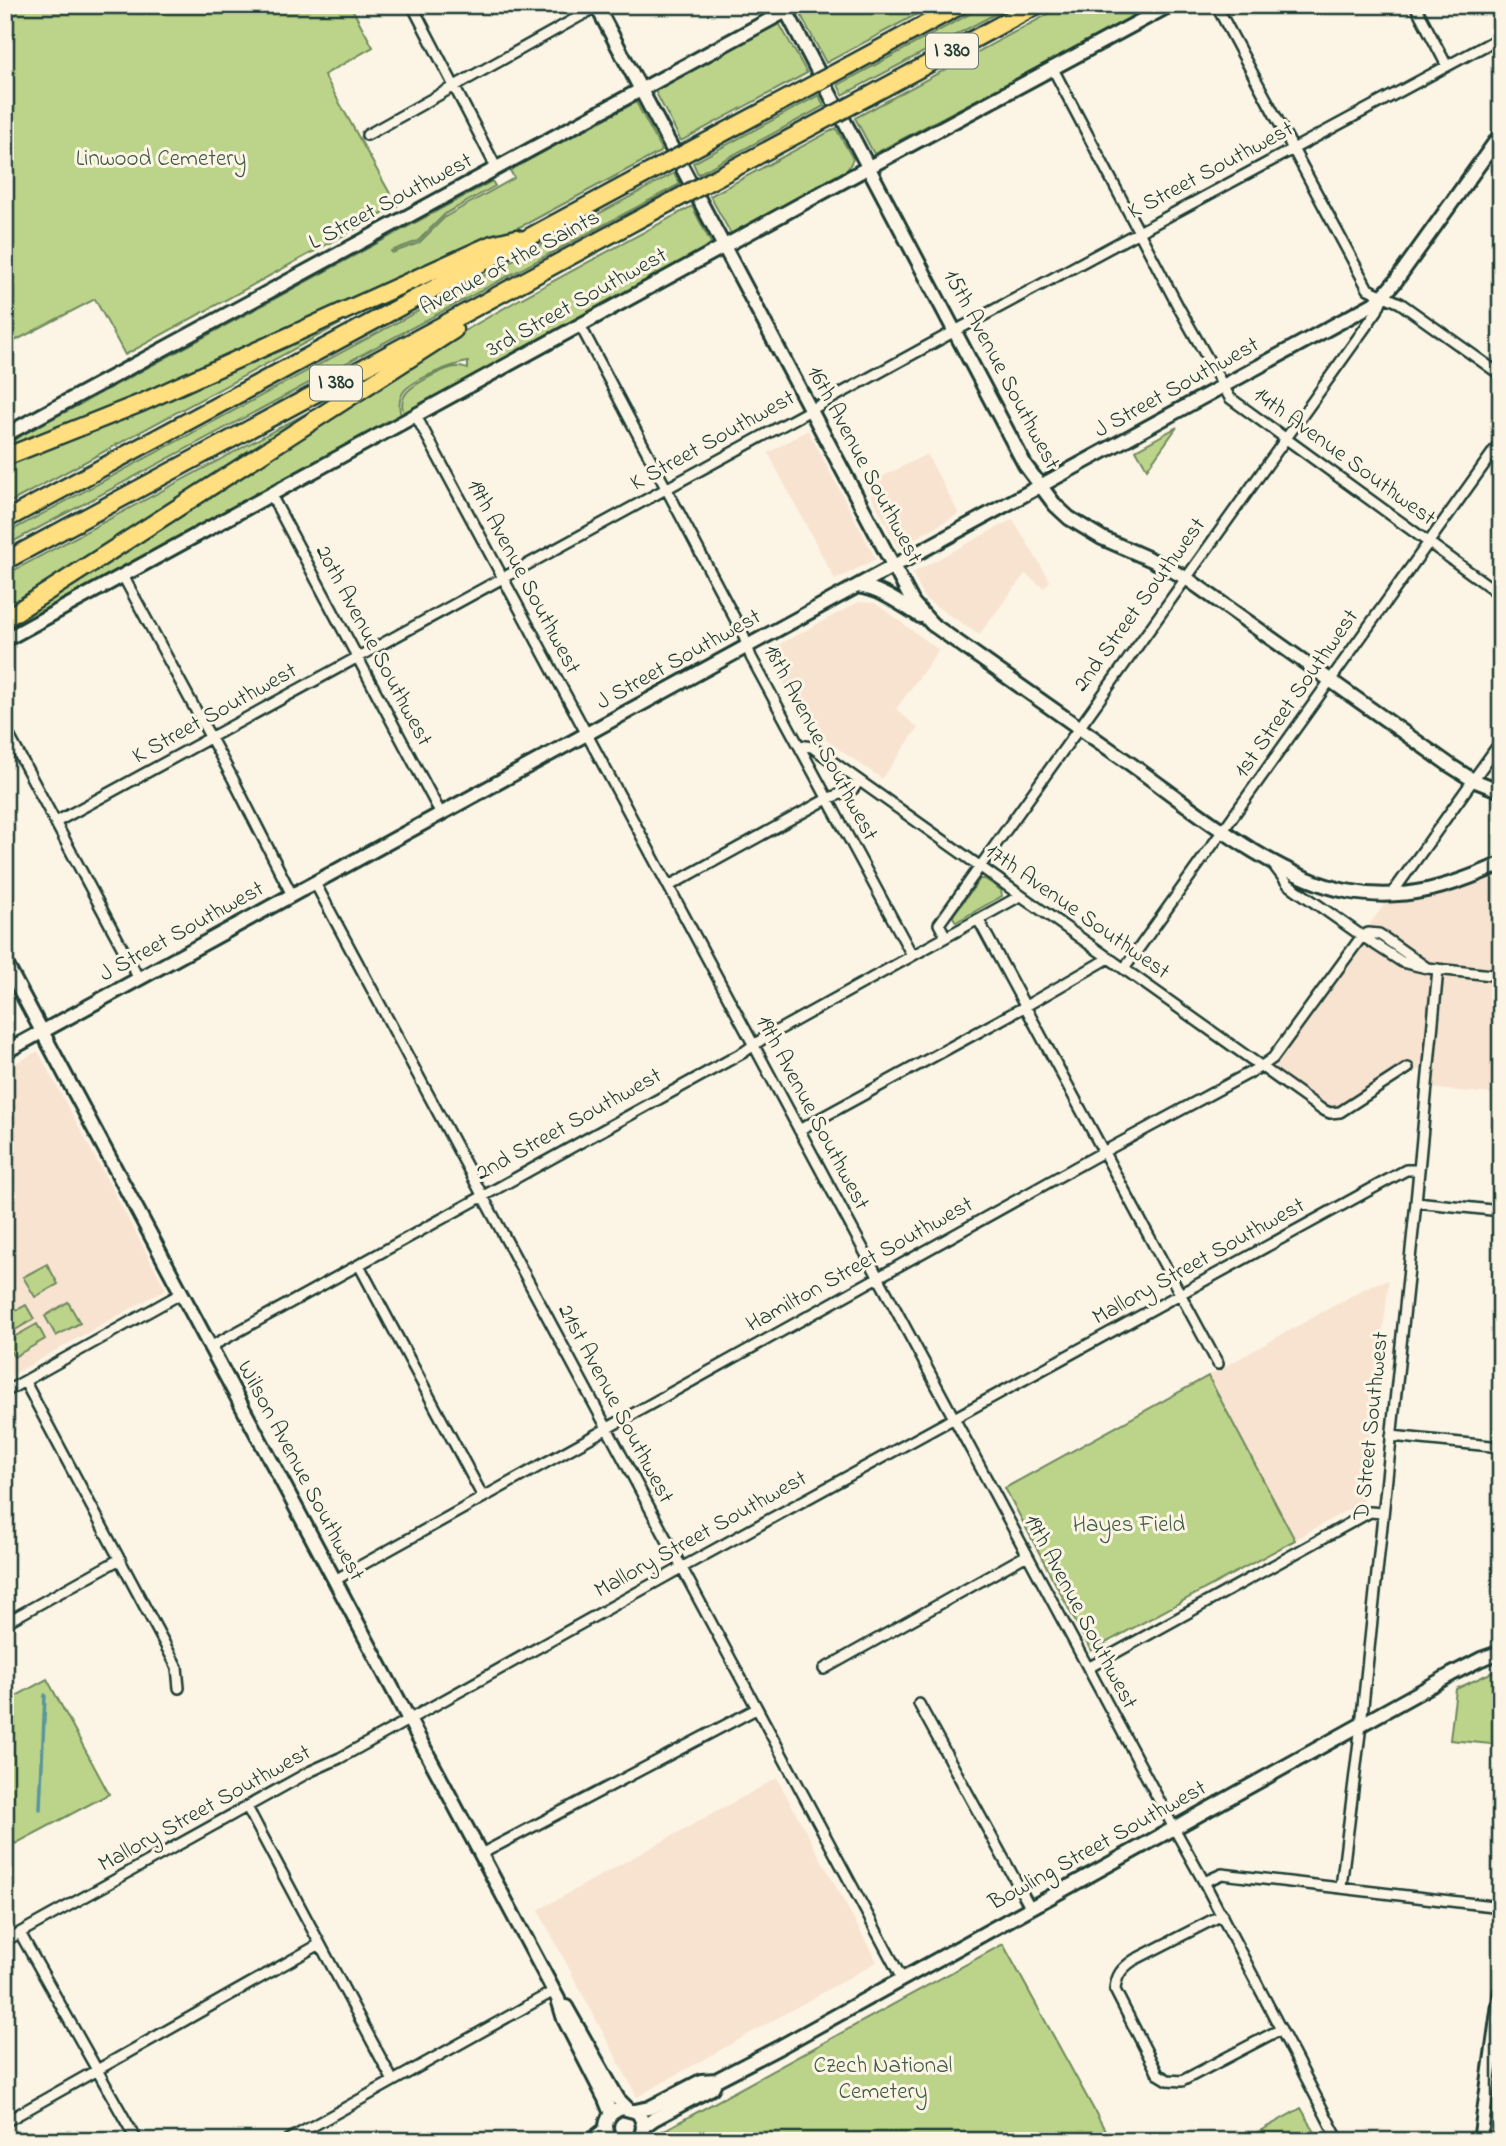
<svg xmlns="http://www.w3.org/2000/svg" width="1506" height="2146" font-family="'Indie Flower',sans-serif">
	<style>
		.built { fill: #f8e3d1 }
		.green { fill: #bcd48a; stroke: #6e885f; stroke-width: 2 }
		.lines { fill: none; stroke-linecap: round; stroke-linejoin: round }
		.stream { stroke: #5a949c; stroke-width: 3.5 }
		.street-casing { stroke: #1f3d34; stroke-width: 14 }
		.secondary-casing { stroke: #1f3d34; stroke-width: 18 }
		.highway-casing { stroke: #1f3d34; stroke-width: 21 }
		.street { stroke: #fcf5e5; stroke-width: 9 }
		.secondary { stroke: #fcf5e5; stroke-width: 12 }
		.highway { stroke: #ffdf80; stroke-width: 16 }
		.highway-bridge-casing { stroke: #1f3d34; stroke-width: 21; stroke-linecap: butt }
		.highway-bridge { stroke: #ffdf80; stroke-width: 16 }
		.labels { text-anchor: middle; dominant-baseline: central; stroke-width: 6; stroke-linejoin: round; paint-order: stroke }
		.shield { fill: #fcf5e5; stroke: #617469; stroke-width: 2 }
		.shield-label { font-size: 21px; font-weight: bold; fill: #1f3d34 }
		.park-label { font-size: 23px; fill: #3e5b45; stroke: #fcf5e5 }
		.street-label { font-size: 23px; fill: #1f3d34; stroke: #fcf5e5 }
	</style>
	<rect width="100%" height="100%" fill="#fcf5e5"/>
	<filter id="ink" filterUnits="userSpaceOnUse"><feTurbulence type="fractalNoise" baseFrequency=".0143" numOctaves="2"/><feDisplacementMap in="SourceGraphic" scale="14" xChannelSelector="R" yChannelSelector="G"/><feConvolveMatrix kernelMatrix="1 2 1 2 8 2 1 2 1" color-interpolation-filters="sRGB"/></filter>
	<g filter="url(#ink)">
		<path class="built" d="M808,430L876,559L835,580L768,453Z
			M927,454L959,514L898,548L866,485Z
			M1013,519L1050,581L1044,588L1025,574L979,635L925,599L912,573Z
			M859,602L875,603L939,650L896,709L918,728L882,779L808,728L767,651Z
			M1501,873V1095L1426,1088L1427,1066L1330,1113L1265,1068L1391,895Z
			M38,1051L166,1289L5,1379V1069Z
			M1389,1280L1363,1501L1295,1540L1208,1376L1371,1285Z
			M777,1778L877,1962L637,2097L538,1910Z"/>
		<path class="green" d="M5,5H350L373,47L324,75L397,206L125,355L95,299L5,346Z
			M812,5H934L826,63L802,17L801,11Z
			M986,5H1012L843,95L838,85Z
			M1065,5H1155L874,154L855,118Z
			M779,23L807,73L681,141L655,91Z
			M819,95L824,106L698,174L693,163Z
			M636,102L662,151L528,223L158,391L5,452V441L73,408L492,181L495,186L445,214L418,241L391,251L392,253L419,243L445,217L514,178L510,170Z
			M836,128L853,159L848,169L731,234L710,196Z
			M674,173L680,184L5,546V534Z
			M692,206L711,243L707,247L404,414C401,406 402,398 407,392C414,384 447,366 458,367C461,367 464,368 468,369V362C453,364 420,377 407,388C399,395 398,406 401,415L39,612L5,633V625L431,350L520,299Z
			M343,320L342,323L5,505V462Z
			M331,400L5,614V575Z
			M1177,427L1147,469L1136,450Z
			M980,879H985L1001,890L1002,896L956,922L953,917L954,914Z
			M47,1264L58,1284L35,1297L23,1277Z
			M68,1302L80,1323L56,1336L45,1316Z
			M26,1305L34,1319L5,1336V1316Z
			M37,1324L45,1339L14,1357L5,1342Z
			M1208,1376L1295,1540L1091,1651L1005,1488Z
			M1501,1668V1745L1450,1740L1456,1689Z
			M47,1679L109,1794L15,1844L5,1826V1702Z
			M1003,1944L1111,2141H654L652,2137Z
			M1301,2108L1320,2141H1242Z"/>
		<g class="lines">
			<path class="stream" d="M40,1809L45,1695"/>
			<defs>
				<path id="street" d="M412,5L497,169
					M1216,5L1368,289L1400,303L1501,375
					M1415,5L1447,66
					M1052,67L1179,308L1230,398L1501,595
					M367,135L600,5
					M1488,151L1501,160
					M580,325L743,634L751,657L912,955
					M416,416L1174,1828L1204,1882L1339,2141
					M271,495L441,814
					M123,576L233,779L292,895
					M5,728L139,979
					M799,745L812,747L1321,1109L1330,1113L1340,1112L1408,1068
					M56,822L955,331L1501,37
					M1272,863L1288,884L1362,936L1402,962L1427,968L1501,976
					M315,883L902,1979
					M669,886L827,799L853,789L859,781
					M1391,895L1501,741
					M978,919L1218,1364
					M946,937L939,924L1377,311L1382,299
					M1124,969L1501,441
					M799,1130L1024,1007L1109,958
					M1416,1202L1501,1211
					M359,1265L483,1497
					M210,1347L744,1052L764,1038L1020,896
					M25,1382L177,1667L179,1688
					M5,1392L182,1293
					M1391,1436L1501,1447
					M335,1580L1094,1157L1262,1066L1273,1058L1362,936L1368,933L1379,934L1427,968
					M5,1623L120,1559
					M1088,1668L1370,1512L1382,1513
					M824,1669L1027,1555
					M919,1704L1030,1907
					M247,1807L393,2081
					M481,1854L756,1709
					M1204,1882L1222,1874L1501,1907
					M1341,1887L1361,1725L1416,1202L1438,969
					M1222,1915L1134,1960C1122,1968 1116,1975 1115,1990L1158,2074L1168,2080L1182,2081L1281,2029
					M20,1933L137,2141
					M5,1941L311,1771L340,1758L681,1568L1406,1170H1419
					M5,2122L320,1944
					M286,2141L554,1991"/>
				<path id="secondary" d="M596,5L894,567L913,603L932,624C998,671 1065,717 1132,765C1192,808 1274,877 1346,891C1403,902 1450,887 1501,864
					M783,5L1025,465L1055,505L1069,518L1102,538L1152,560L1186,578L1451,766L1473,780L1501,791
					M5,435L797,5
					M858,586C883,590 899,603 920,616
					M5,640L869,167L1170,5
					M5,962L558,1999L564,2019L605,2099L611,2114
					M5,1052L1373,304L1382,297L1395,282L1501,134
					M566,2007L618,2099L627,2108
					M635,2111L649,2108L701,2081L716,2080L778,2048L1452,1674L1481,1659L1501,1652
					M643,2127L654,2119L712,2088L716,2080
					M590,2141L606,2129
					M612,2141C601,2128 606,2113 622,2108L637,2112C645,2122 645,2132 637,2141
					M1480,2141L1501,1990"/>
				<path id="highway" d="M850,65L961,5
					M867,97L1037,5
					M5,457L141,403L492,244L517,238
					M5,520L650,172
					M5,561L667,204
					M5,619L454,330"/>
			</defs>
			<use href="#street" class="street-casing"/>
			<use href="#secondary" class="secondary-casing"/>
			<use href="#highway" class="highway-casing"/>
			<use href="#street" class="street"/>
			<use href="#secondary" class="secondary"/>
			<use href="#highway" class="highway"/>
			<defs>
				<path id="highway-bridge" d="M650,172L850,65
					M667,204L867,97"/>
			</defs>
			<use href="#highway-bridge" class="highway-bridge-casing"/>
			<use href="#highway-bridge" class="highway-bridge"/>
		</g>
	</g>
	<g class="labels">
		<g class="shield">
			<rect x="926" y="33.5" width="52" height="35" rx="5"/>
			<rect x="310" y="365.5" width="52" height="35" rx="5"/>
		</g>
		<g class="shield-label">
			<text x="952" y="51">I 380</text>
			<text x="336" y="383">I 380</text>
		</g>
		<g class="park-label">
			<text x="161" y="159">Linwood Cemetery</text>
			<text x="1129" y="1525">Hayes Field</text>
			<text x="883" y="2066">Czech National<tspan x="883" dy="26">Cemetery</tspan></text>
		</g>
		<g class="street-label">
			<text transform="translate(1211 171) rotate(-28)">K Street Southwest</text>
			<text transform="translate(391 202) rotate(-28)">L Street Southwest</text>
			<text transform="translate(510 263) rotate(-28)">Avenue of the Saints</text>
			<text transform="translate(577 303) rotate(-29)">3rd Street Southwest</text>
			<text transform="translate(1001 370) rotate(62)">15th Avenue Southwest</text>
			<text transform="translate(1177 388) rotate(-29)">J Street Southwest</text>
			<text transform="translate(713 441) rotate(-29)">K Street Southwest</text>
			<text transform="translate(1344 457) rotate(36)">14th Avenue Southwest</text>
			<text transform="translate(864 465) rotate(62)">16th Avenue Southwest</text>
			<text transform="translate(523 577) rotate(62)">19th Avenue Southwest</text>
			<text transform="translate(1140 605) rotate(-54)">2nd Street Southwest</text>
			<text transform="translate(373 646) rotate(62)">20th Avenue Southwest</text>
			<text transform="translate(679 660) rotate(-29)">J Street Southwest</text>
			<text transform="translate(1297 694) rotate(-55)">1st Street Southwest</text>
			<text transform="translate(215 714) rotate(-29)">K Street Southwest</text>
			<text transform="translate(820 743) rotate(62)">18th Avenue Southwest</text>
			<text transform="translate(1077 912) rotate(35)">17th Avenue Southwest</text>
			<text transform="translate(182 932) rotate(-29)">J Street Southwest</text>
			<text transform="translate(812 1113) rotate(62)">19th Avenue Southwest</text>
			<text transform="translate(569 1125) rotate(-29)">2nd Street Southwest</text>
			<text transform="translate(1199 1262) rotate(-29)">Mallory Street Southwest</text>
			<text transform="translate(860 1265) rotate(-29)">Hamilton Street Southwest</text>
			<text transform="translate(615 1404) rotate(62)">21st Avenue Southwest</text>
			<text transform="translate(1372 1426) rotate(-84)">D Street Southwest</text>
			<text transform="translate(300 1471) rotate(62)">Wilson Avenue Southwest</text>
			<text transform="translate(701 1535) rotate(-29)">Mallory Street Southwest</text>
			<text transform="translate(1080 1612) rotate(62)">19th Avenue Southwest</text>
			<text transform="translate(205 1809) rotate(-29)">Mallory Street Southwest</text>
			<text transform="translate(1098 1846) rotate(-29)">Bowling Street Southwest</text>
		</g>
	</g>
	<rect width="1506" height="2146" fill="none" stroke="#fcf5e5" stroke-width="28"/>
	<rect x="14" y="14" width="1478" height="2118" fill="none" stroke="#1f3d34" stroke-width="2.5" filter="url(#ink)"/>
</svg>
